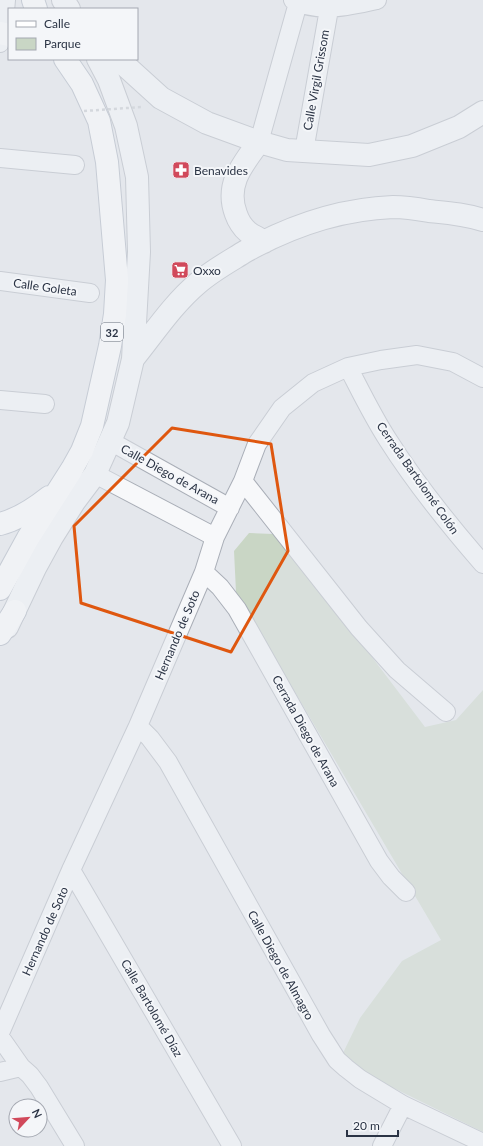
<svg xmlns="http://www.w3.org/2000/svg" width="483" height="1146" font-family="Lato,sans-serif">
	<style>
		.green { fill: #c9d6c5 }
		.lines { fill: none; stroke-linecap: round; stroke-linejoin: round }
		.minor-casing { stroke: #a9aeb7; stroke-width: 20 }
		.tertiary-casing { stroke: #a9aeb7; stroke-width: 24 }
		.primary-casing { stroke: #a3abb8; stroke-width: 24 }
		.minor { stroke: #f7f8fa; stroke-width: 18 }
		.tertiary { stroke: #f7f8fa; stroke-width: 22 }
		.primary { stroke: #fff; stroke-width: 22 }
		.path-bridge { stroke: #c2c5cb; stroke-width: 2.5; stroke-dasharray: 3 3; stroke-linecap: butt }
		.marked { fill: none; stroke: #df570f; stroke-width: 3; stroke-linejoin: round }
		.labels { text-anchor: middle; dominant-baseline: central; stroke-width: 4; stroke-linejoin: round; paint-order: stroke }
		.shield { fill: #f4f6f9; stroke: #676e7b; stroke-width: 1 }
		.shield-label { font-size: 11px; font-weight: bold; fill: #2b3445 }
		.street-label { font-size: 12px; fill: #2b3445; stroke: #f4f6f9 }
		.poi-label { font-size: 12px; fill: #2b3445; stroke: #f4f6f9; text-anchor: start }
	</style>
	<rect width="100%" height="100%" fill="#e4e7ec"/>
	<path class="green" d="M249,533L273,534L290,549L425,727L456,720L483,690V1132L357,1070L343,1053L360,1018L402,961L441,940L236,592L234,551Z"/>
	<g class="lines">
		<defs>
			<path id="minor" d="M293,0C318,14 351,6 377,0
				M0,43L3,33L6,0
				M259,142L298,3
				M304,151L329,9
				M0,158L75,165
				M0,281L90,293
				M348,367C361,392 373,417 388,440C416,484 449,525 483,564
				M0,400L45,404
				M110,441L230,508
				M95,474L215,537
				M243,481L359,628L397,670L446,712
				M204,572L220,587L237,609L379,861L391,877L406,892
				M138,726L150,738L168,762L321,1035L337,1060L346,1068L360,1079L403,1105L483,1143
				M71,870L232,1146
				M0,1033L71,870L138,726L204,572L215,537L243,481L257,444L282,408L313,383L348,367L381,360L417,355L453,362L483,378
				M0,1037L21,1067L30,1075L39,1087L75,1146
				M0,1072L21,1067
				M382,1146L403,1105"/>
			<path id="tertiary" d="M63,0L69,9
				M118,59L161,98L207,123L259,142L287,150L369,155L412,146L459,127L483,112
				M259,142C242,165 225,185 236,214C238,220 243,228 248,232C253,236 259,238 264,242
				M133,359C154,333 173,304 198,283C213,270 230,261 246,251C291,226 342,209 393,207C405,207 418,209 429,211C449,213 464,214 483,220
				M7,627L35,568L52,537L74,502L95,474L118,423L133,359L139,252L137,177L126,126L109,80L98,59"/>
			<path id="primary" d="M33,0L36,9
				M0,33L9,35
				M0,524C19,519 34,509 49,497
				M0,589L28,538L72,469L82,451L92,426L110,346L115,314L117,280L107,162L99,121L82,84L65,59
				M0,634L15,611"/>
		</defs>
		<use href="#minor" class="minor-casing"/>
		<use href="#tertiary" class="tertiary-casing"/>
		<use href="#primary" class="primary-casing"/>
		<use href="#minor" class="minor"/>
		<use href="#tertiary" class="tertiary"/>
		<use href="#primary" class="primary"/>
		<path class="path-bridge" d="M84,111L142,107"/>
	</g>
	<path d="M0 0H483V1146H0ZM172,428L271,444L288,551L231,652L81,603L74,526Z" fill="#e4e7ec" fill-opacity=".55" fill-rule="evenodd"/>
	<path class="marked" d="M172,428L271,444L288,551L231,652L81,603L74,526Z"/>
	<defs>
		<symbol id="pharmacy-square" viewBox="-11 -11 22 22"><rect x="-9" y="-9" width="18" height="18" rx="4" fill="#d1495b" stroke="#f4f6f9"/><path d="M-2-6h4v4h4v4h-4v4h-4v-4h-4v-4h4Z" fill="#fff"/></symbol>
		<symbol id="supermarket-square" viewBox="-11 -11 22 22"><rect x="-9" y="-9" width="18" height="18" rx="4" fill="#d1495b" stroke="#f4f6f9"/><path d="M-6-5.5h2.5l.6 2H6L4.5 2H-2.5L-4.4-4H-6ZM-1.5 3.2a1.3 1.3 0 1 0 .1 0ZM3 3.2a1.3 1.3 0 1 0 .1 0Z" fill="#fff"/></symbol>
	</defs>
	<g fill-rule="evenodd">
		<use href="#pharmacy-square" x="171" y="160" width="20" height="20"/>
		<use href="#supermarket-square" x="170" y="260" width="20" height="20"/>
	</g>
	<g class="labels">
		<rect class="shield" x="101" y="323" width="22" height="18" rx="3"/>
		<g class="shield-label">
			<text x="112" y="332">32</text>
		</g>
		<g class="street-label">
			<text transform="translate(316 80) rotate(-80)">Calle Virgil Grissom</text>
			<text transform="translate(45 287) rotate(8)">Calle Goleta</text>
			<text transform="translate(170 474) rotate(29)">Calle Diego de Arana</text>
			<text transform="translate(418 478) rotate(55)">Cerrada Bartolomé Colón</text>
			<text transform="translate(177 635) rotate(-67)">Hernando de Soto</text>
			<text transform="translate(306 731) rotate(61)">Cerrada Diego de Arana</text>
			<text transform="translate(45 931) rotate(-66)">Hernando de Soto</text>
			<text transform="translate(281 965) rotate(61)">Calle Diego de Almagro</text>
			<text transform="translate(152 1008) rotate(60)">Calle Bartolomé Díaz</text>
		</g>
		<g class="poi-label">
			<text x="194" y="170">Benavides</text>
			<text x="193" y="270">Oxxo</text>
		</g>
	</g>
	<rect x="8" y="8" width="130" height="52" fill="#f4f6f9" stroke="#a4a8b1"/>
	<rect x="16" y="21" width="20" height="6" fill="#ffffff" stroke="#a4a8b1"/>
	<text x="44" y="28" font-size="12" fill="#2b3445">Calle</text>
	<rect x="16" y="38" width="20" height="12" fill="#c9d6c5" stroke="#a4a8b1"/>
	<text x="44" y="48" font-size="12" fill="#2b3445">Parque</text>
	<g transform="translate(28 1118) rotate(64)"><circle r="19" fill="#f4f6f9" stroke="#a4a8b1"/>
	<path d="M0-3L7 15L0 10L-7 15Z" fill="#d1495b"/>
	<text y="-6" font-size="11" font-weight="bold" text-anchor="middle" fill="#2b3445">N</text>
	</g>
	<path d="M347 1130v6h51v-6" fill="none" stroke="#2b3445" stroke-width="2"/>
	<text x="353" y="1130" font-size="12" fill="#2b3445" stroke="#f4f6f9" stroke-width="3" paint-order="stroke">20 m</text>
</svg>
